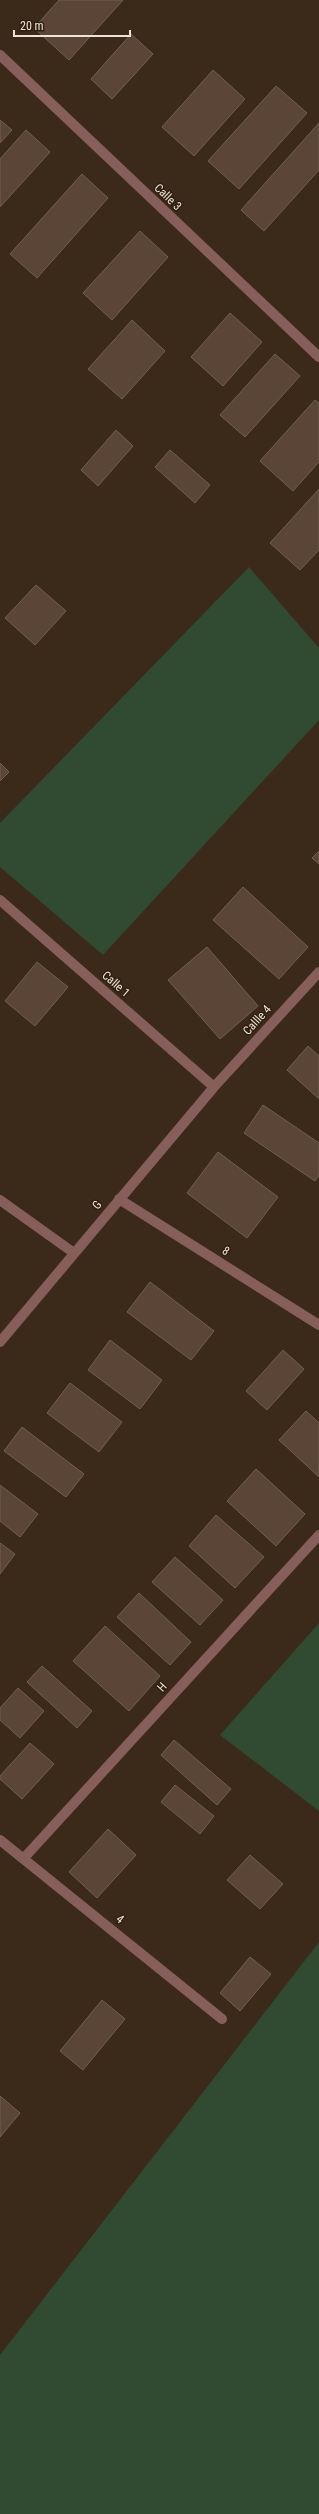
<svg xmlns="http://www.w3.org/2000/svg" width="319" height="2514" font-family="'Roboto Condensed',sans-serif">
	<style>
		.green { fill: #314a32 }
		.building { fill: #5a4537; stroke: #755f51 }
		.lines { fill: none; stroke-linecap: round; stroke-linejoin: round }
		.minor { stroke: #865e5a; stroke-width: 10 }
		.labels { text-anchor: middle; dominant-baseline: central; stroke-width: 3; stroke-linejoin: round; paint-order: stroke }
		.street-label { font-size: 12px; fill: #eee2d9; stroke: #302010 }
	</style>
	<rect width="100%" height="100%" fill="#3b291a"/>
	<path class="green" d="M249,567L319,648V720L103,955L0,867V823Z
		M319,1623V1811L220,1735Z
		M319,1942V2514H0V2355Z"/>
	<path class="building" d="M59,0H123L69,60L34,28Z
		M131,34L153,54L112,99L91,79Z
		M213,70L245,99L194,156L162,127Z
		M276,86L307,113L239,189L208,161Z
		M0,120L12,130L0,143Z
		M319,123V170L264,231L241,210Z
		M26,130L50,152L0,207V159Z
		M82,174L108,198L37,278L10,254Z
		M140,231L168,257L112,320L83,293Z
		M230,313L262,342L223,386L191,357Z
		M132,320L165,351L122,399L88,369Z
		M275,354L300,376L245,437L220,415Z
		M315,400L319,403V462L293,491L260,461Z
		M116,430L133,446L98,486L81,470Z
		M170,450L210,485L195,503L155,467Z
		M319,489V550L300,570L270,543Z
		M36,585L66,611L35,645L5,618Z
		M0,763L9,772L0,781Z
		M319,851V864L312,858Z
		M243,887L308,947L279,979L213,920Z
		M207,947L258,1006L220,1039L168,980Z
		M37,962L68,987L35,1026L5,1001Z
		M308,1046L319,1056V1099L287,1070Z
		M263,1105L319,1143V1175L315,1181L244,1133Z
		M218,1152L278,1197L247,1238L187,1193Z
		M150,1282L214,1331L191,1360L127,1312Z
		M110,1340L162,1380L140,1409L88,1370Z
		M283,1350L304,1369L267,1410L246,1391Z
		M70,1383L122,1422L99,1452L47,1413Z
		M306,1411L319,1423V1477L279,1440Z
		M22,1427L84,1474L66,1497L4,1451Z
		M256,1469L305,1514L276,1546L227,1501Z
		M0,1485L38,1514L20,1537L0,1521Z
		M216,1515L264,1557L235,1588L189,1546Z
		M0,1543L15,1554L0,1574Z
		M175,1557L223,1600L200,1625L152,1582Z
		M139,1593L191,1642L170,1665L117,1617Z
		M105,1626L160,1676L129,1711L73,1661Z
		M42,1666L92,1711L77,1728L27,1682Z
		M18,1688L44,1711L20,1738L0,1720V1708Z
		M174,1740L231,1789L217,1805L161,1755Z
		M30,1743L54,1764L22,1799L0,1779V1776Z
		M175,1785L214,1816L200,1834L161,1802Z
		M108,1829L136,1855L97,1898L69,1872Z
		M250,1855L283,1884L260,1909L227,1880Z
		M250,1957L271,1974L240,2011L220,1993Z
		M102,2000L125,2019L83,2070L60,2051Z
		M0,2096L20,2113L0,2137Z"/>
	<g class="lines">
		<path class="minor" d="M0,55L319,357
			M0,900L214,1087
			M119,1199L319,1325
			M0,1200L74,1253
			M0,1342L214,1087L319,972
			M0,1840L222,2019
			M24,1858L319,1535"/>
	</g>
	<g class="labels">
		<g class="street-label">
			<text transform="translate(168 197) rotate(44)">Calle 3</text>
			<text transform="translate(116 984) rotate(41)">Calle 1</text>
			<text transform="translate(257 1020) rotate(-48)">Callle 4</text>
			<text transform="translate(97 1205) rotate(-50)">G</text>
			<text transform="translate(226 1251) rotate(32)">8</text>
			<text transform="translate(162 1687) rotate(-48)">H</text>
			<text transform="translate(120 1919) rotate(39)">4</text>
		</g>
	</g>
	<path d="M14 30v6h116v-6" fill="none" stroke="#eee2d9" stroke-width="2"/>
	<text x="20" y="30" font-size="12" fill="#eee2d9" stroke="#302010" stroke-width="3" paint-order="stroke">20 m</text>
</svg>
